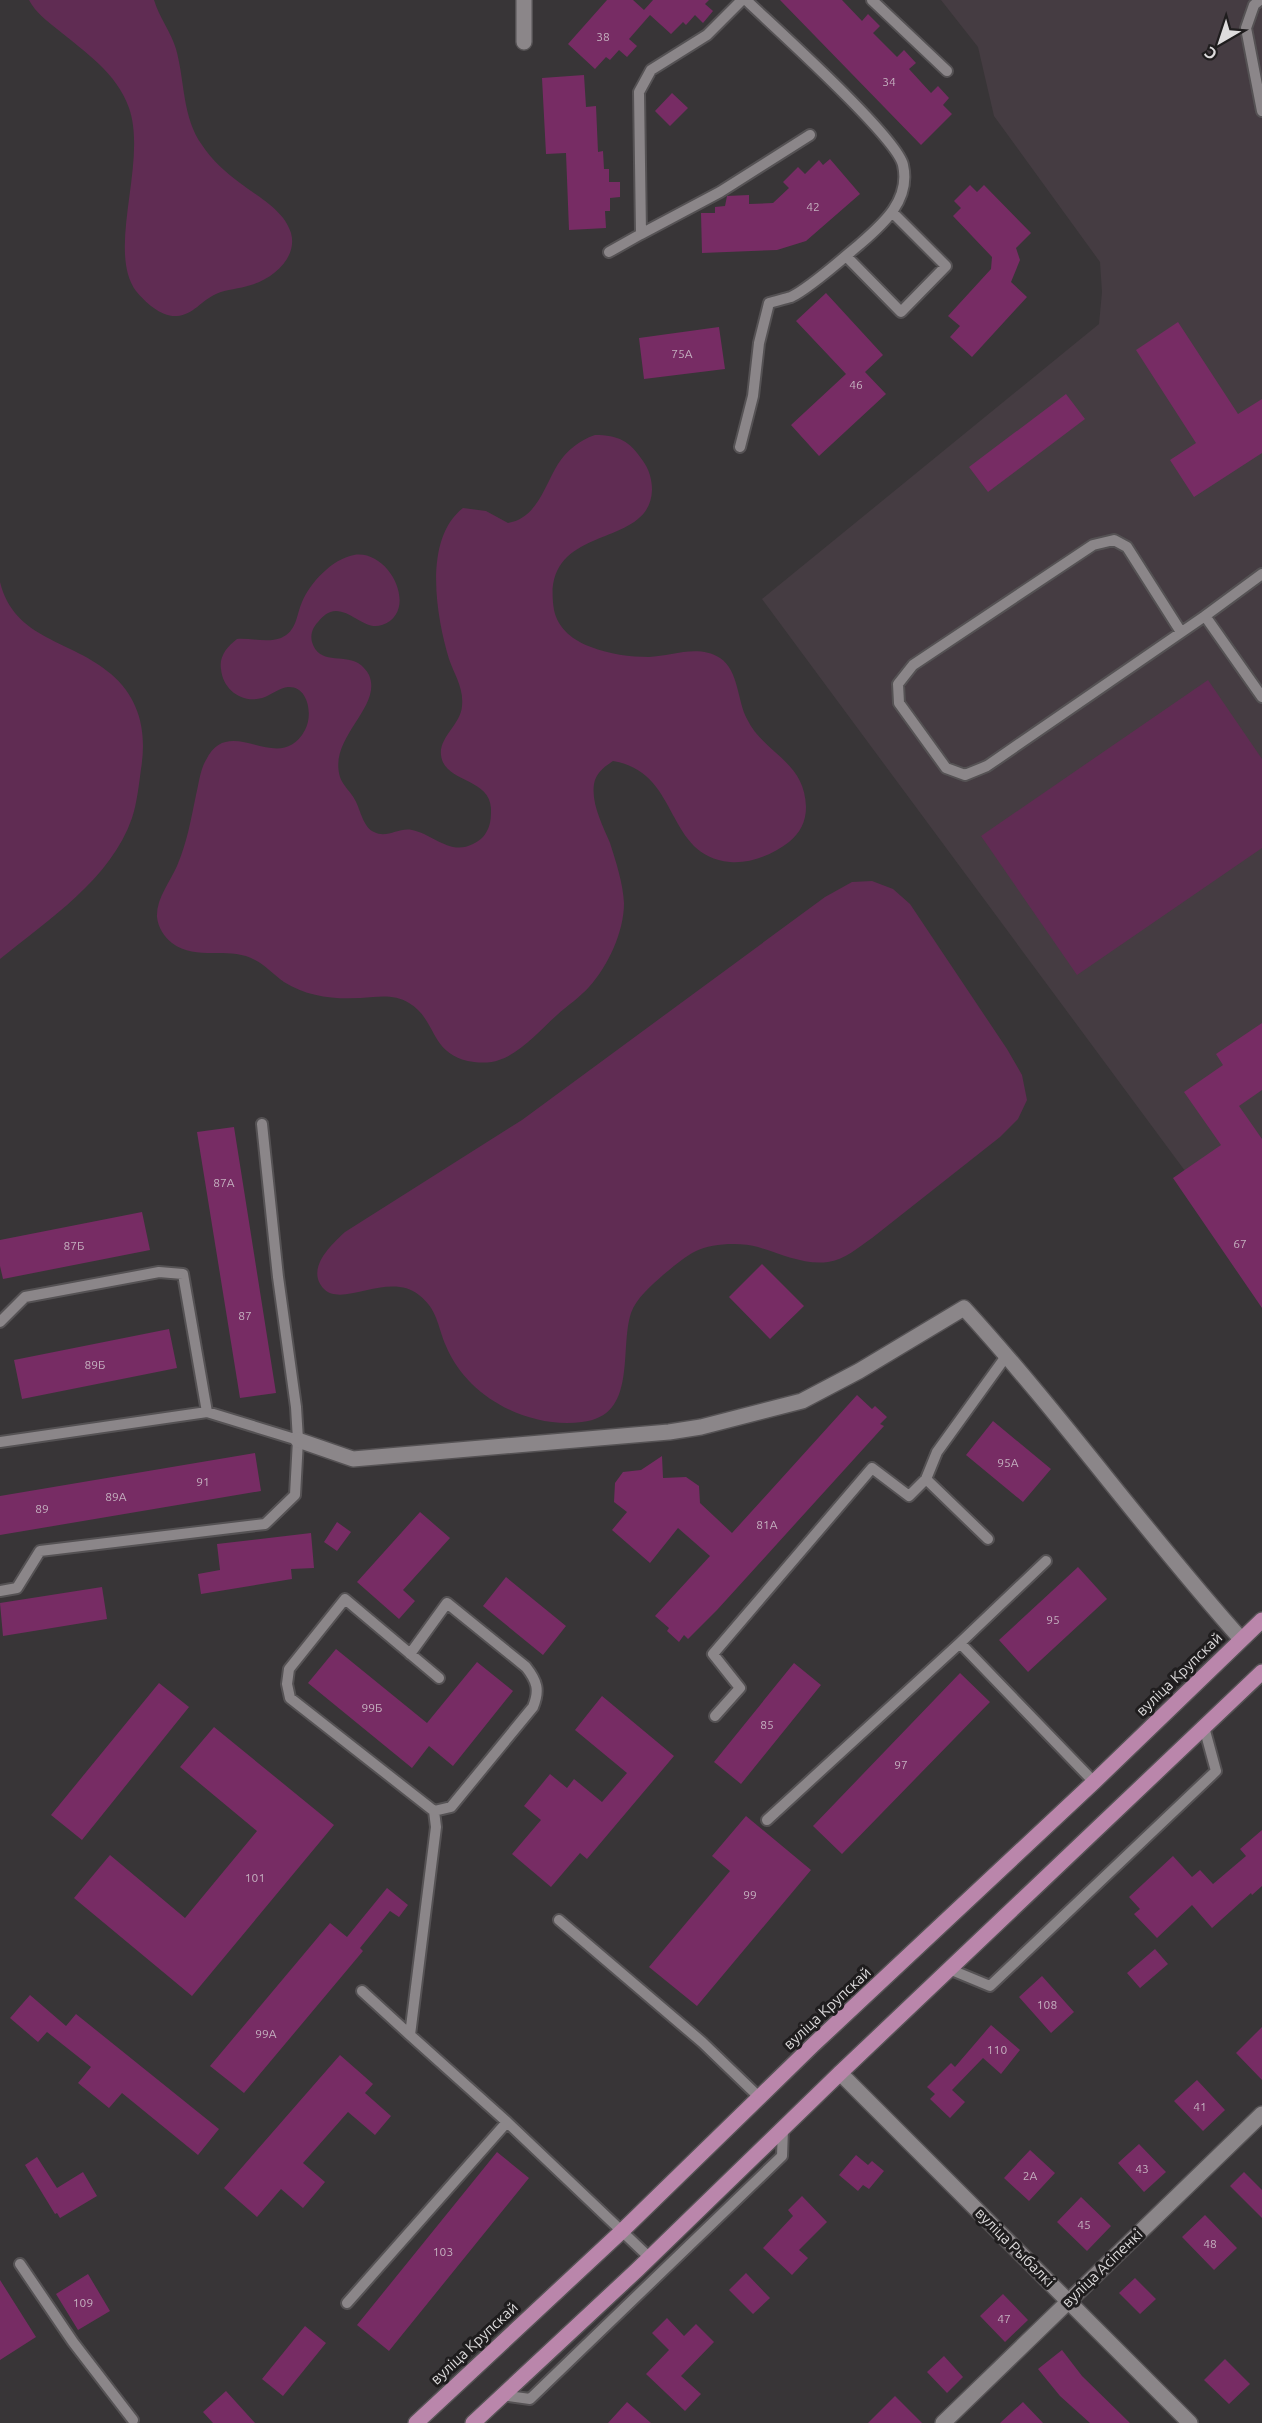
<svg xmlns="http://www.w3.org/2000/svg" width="1262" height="2423" font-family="Ubuntu,sans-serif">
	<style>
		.built { fill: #453c42 }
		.green { fill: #602c53 }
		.building { fill: #772c64 }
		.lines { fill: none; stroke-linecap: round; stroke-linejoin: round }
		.lane-casing { stroke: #555254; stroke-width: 14 }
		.street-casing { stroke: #555254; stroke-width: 18 }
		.secondary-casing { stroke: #555254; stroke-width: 18 }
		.primary-casing { stroke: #555254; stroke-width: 18 }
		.lane { stroke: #8b8689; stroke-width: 10 }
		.street { stroke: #8b8689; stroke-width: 15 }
		.secondary { stroke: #8b8689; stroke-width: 15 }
		.primary { stroke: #ba86ab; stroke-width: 15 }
		.labels { text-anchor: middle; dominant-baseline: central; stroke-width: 6; stroke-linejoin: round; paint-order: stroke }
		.number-label { font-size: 12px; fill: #c4b0bf }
		.street-label { font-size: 15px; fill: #dedcdd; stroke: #1f1d1e }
	</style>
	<rect width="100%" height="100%" fill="#383537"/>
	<path class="built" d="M941,0H1262V1275L762,599L1099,324L1102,292L1100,262L994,116L978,47Z"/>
	<path class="green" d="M29,0H154C159,17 171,32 176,49C185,81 182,117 202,145C212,160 225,172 240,183C258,197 284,210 291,233C298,258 272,279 251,285C239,289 227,289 216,294C202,300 193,315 177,316C161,317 146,303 136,291C106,250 148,162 129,108C117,73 85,52 57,29C47,21 35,12 29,0Z
		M595,435C618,435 630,441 643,461C649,469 652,480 652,490C650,552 539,520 554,610C558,629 574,641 591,647C609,654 630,657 649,657C672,656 698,644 720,658C739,671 737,700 747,719C764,754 805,761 806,807C806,822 800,833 789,842C774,854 750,864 730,862C664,856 681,772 613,761C604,767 596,773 594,784C591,804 603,826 610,843C616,862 623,883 624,903C624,932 608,966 589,987C580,997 567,1006 557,1015C540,1030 521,1053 499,1060C492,1063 482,1063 474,1062C429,1056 438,1020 409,1003C398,996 385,996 373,997C342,1000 311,999 284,982C274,975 265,965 255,960C228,945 197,962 172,943C164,937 158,927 157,917C156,899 170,882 177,866C187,843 191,819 196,795C199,783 200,770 206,760C230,711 279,778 305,730C313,716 309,686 288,687C280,688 272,694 265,697C244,705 223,691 221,669C219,656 227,647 237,639C251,638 268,643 281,638C297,631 296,616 302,602C310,583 332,559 354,555C390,549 420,612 382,625C366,631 352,611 336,611C328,611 323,616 318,622C313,627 310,634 312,642C319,665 342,654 358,663C363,666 367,671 369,675C383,707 328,737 340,777C343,786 351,792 355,800C361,811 363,827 374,832C387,839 399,827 412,830C433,834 450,856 473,844C481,840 484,837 488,829C491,822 491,816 491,808C489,777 444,783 441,755C439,737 461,724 462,706C464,688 454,674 449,659C436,616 423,539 463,508L486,511L508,523C537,518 544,487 558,464C567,450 580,440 595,435Z
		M0,582C14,640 72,640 111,674C140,699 147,732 141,769C139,784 137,803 132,818C111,879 48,920 0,959Z
		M1208,680L1262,759V848L1077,975L981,836Z
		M872,881L893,889L910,904L1007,1049L1022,1075L1027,1100L1018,1119L1000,1137L872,1238C859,1247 844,1260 828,1262C804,1265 781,1254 758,1247C742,1242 711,1243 696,1251C684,1257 673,1267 663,1275C652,1285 636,1298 631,1313C619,1350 638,1416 582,1422C528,1429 467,1397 446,1346C437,1325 438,1310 419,1295C389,1271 343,1308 324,1289C305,1269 331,1245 345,1232L522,1120L825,897L852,882Z"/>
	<path class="building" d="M607,0H633L644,10L653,0H709L705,4L713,11L703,23L695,15L686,25L683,22L671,34L650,15L629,39L637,46L627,57L619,50L610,60L606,57L595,69L568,44Z
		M780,0H842L862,21L868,14L880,26L873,33L897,57L904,50L916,63L909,69L931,93L938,86L949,98L943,105L952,114L921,145Z
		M584,75L586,107L596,106L598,152L603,151L604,169H609V182H620V197L610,198V211H605L606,228L569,230L566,153L546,154L542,78Z
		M672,93L688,108L670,126L655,111Z
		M830,159L860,194L806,241L777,250L702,253L701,213H715V207L725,206L727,196L749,195V204L773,203L789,188L783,182L798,167L805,174L819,160L823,165Z
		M970,185L977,192L984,185L1031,233L1016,248L1020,260L1011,282L1027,297L972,357L950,337L960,326L948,316L991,269L992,257L953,216L961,208L954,201Z
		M826,293L883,355L865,372L886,394L819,456L791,425L846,374L796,321Z
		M1178,322L1238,414L1262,399V453L1194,497L1170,460L1196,443L1136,350Z
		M719,327L725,369L644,379L639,338Z
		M1066,394L1085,419L988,492L969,467Z
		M1262,1023V1090L1239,1106L1262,1139V1308L1173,1178L1221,1145L1184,1092L1223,1065L1216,1054Z
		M234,1127L276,1393L240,1398L197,1132Z
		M142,1212L150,1250L3,1279L0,1266V1240Z
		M762,1264L804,1306L770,1339L729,1297Z
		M169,1329L177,1368L22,1399L14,1360Z
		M857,1395L872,1409L875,1406L887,1417L880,1424L884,1426L717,1610L688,1639L684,1635L679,1642L667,1631L669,1628L655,1616L710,1556L678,1528L650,1563L612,1530L627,1512L614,1502L615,1483L623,1472L641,1470L662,1456L663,1478L686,1477L699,1486L700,1503L732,1533Z
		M993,1421L1051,1469L1023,1502L966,1455Z
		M255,1453L261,1491L0,1535V1496Z
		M420,1512L450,1538L403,1590L415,1601L399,1619L357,1582Z
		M337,1522L351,1532L337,1551L324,1542Z
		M311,1533L314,1568L291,1569L292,1579L201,1594L198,1574L220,1570L217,1544Z
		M1078,1567L1107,1599L1028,1672L999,1640Z
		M506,1577L566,1626L543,1655L483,1606Z
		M102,1587L107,1619L3,1636L0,1603Z
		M336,1649L427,1723L477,1662L513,1691L453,1766L429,1746L412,1768L308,1683Z
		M794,1663L821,1685L741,1784L714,1762Z
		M960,1673L990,1702L842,1854L813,1826Z
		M159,1683L189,1707L82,1840L51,1815Z
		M602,1696L674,1756L587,1859L580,1853L551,1887L512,1854L541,1820L524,1806L550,1774L567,1788L574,1779L602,1802L627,1773L575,1730Z
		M214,1727L334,1825L192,1996L74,1898L110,1855L185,1918L257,1831L180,1767Z
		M746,1816L811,1870L697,2006L649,1967L730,1871L712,1856Z
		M1262,1830V1886L1252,1895L1251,1893L1212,1928L1192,1905L1157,1938L1134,1914L1140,1909L1129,1897L1173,1856L1192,1877L1200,1870L1213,1884L1246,1856L1240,1849Z
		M387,1888L408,1905L399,1917L390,1911L360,1948L363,1951L244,2093L210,2066L330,1923L347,1937Z
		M1155,1949L1168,1964L1140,1988L1127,1973Z
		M1042,1976L1074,2012L1051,2033L1019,1997Z
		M30,1995L66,2026L76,2014L219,2129L198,2155L122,2093L109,2108L78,2083L91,2067L47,2032L38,2042L10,2018Z
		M991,2025L1020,2050L1001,2074L983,2058L952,2090L965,2102L950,2118L930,2099L935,2094L927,2087L951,2063L955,2067Z
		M1262,2027V2080L1236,2053Z
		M340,2055L373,2084L365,2093L391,2116L375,2135L348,2112L303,2163L325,2182L303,2208L281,2189L257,2217L224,2188Z
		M1197,2080L1225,2110L1203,2131L1174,2101Z
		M1139,2144L1166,2172L1144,2192L1118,2163Z
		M1030,2150L1055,2173L1029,2201L1004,2178Z
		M497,2152L529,2178L389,2351L357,2325Z
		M856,2155L868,2165L872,2161L884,2171L869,2189L863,2185L858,2191L839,2175Z
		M37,2157L57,2188L83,2172L97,2196L60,2218L57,2213L55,2214L25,2165Z
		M1244,2172L1262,2190V2218L1230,2186Z
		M802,2196L827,2222L799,2250L808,2258L792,2275L763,2248L793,2216L788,2210Z
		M1081,2197L1111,2226L1087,2251L1057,2222Z
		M1205,2215L1237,2248L1214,2270L1182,2237Z
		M746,2273L770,2298L753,2314L729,2290Z
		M88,2274L110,2311L78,2330L56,2294Z
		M1135,2278L1156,2299L1140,2314L1119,2293Z
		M0,2280L36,2337L0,2360Z
		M1003,2294L1028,2320L1005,2342L980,2316Z
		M667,2318L684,2336L696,2324L714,2342L681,2376L701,2394L685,2411L646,2374L669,2350L652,2333Z
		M305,2326L326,2343L283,2396L262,2379Z
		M1062,2350L1082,2376L1130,2423H1090L1060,2396L1038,2369Z
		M944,2356L963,2377L947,2393L927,2372Z
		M1225,2359L1250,2384L1229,2404L1204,2380Z
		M226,2391L255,2423H213L203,2412Z
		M895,2396L922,2423H868Z
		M627,2402L651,2423H608Z
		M1023,2402L1043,2423H1000Z"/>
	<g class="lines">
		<defs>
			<path id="lane" d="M742,0L707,35L651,70L639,92L641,234L720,192L810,135
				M872,0L947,71
				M1260,0L1254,5L1246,28L1262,111
				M609,252L641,234
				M846,256L901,312L946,266L893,213
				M740,447L753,396L759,343L769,303C776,301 784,299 791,297C810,288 842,259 860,244C883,224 911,200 903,165C897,137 773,26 746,0
				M1205,616L1262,697
				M1181,632L1127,547L1114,540L1093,545L913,665L898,684L899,703L946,768L965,775L987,766L1205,616L1262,574
				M0,1322L25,1297L159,1272L183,1274L207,1412L298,1440
				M0,1442L207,1412
				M988,1539L926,1479L937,1452L1007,1355
				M0,1591L17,1588L40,1551L265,1524L295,1495L298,1440L296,1407L278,1277L262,1124
				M960,1643L1094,1782
				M410,1654L447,1603L526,1667C537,1681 540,1690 533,1707L451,1807L434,1811
				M439,1678L345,1599L289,1669L287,1684L290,1698L434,1811L436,1827L410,2035L507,2122L650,2258
				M715,1716L740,1688L713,1654L872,1468L909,1496L926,1479
				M767,1820L960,1643L1046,1561
				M559,1920L702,2042L759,2097
				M949,1969L990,1986L1216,1771L1204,1727
				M362,1991L410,2035
				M20,2264L73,2342L133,2420
				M347,2303L507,2122
				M501,2395L530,2399L782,2156L783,2129"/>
			<path id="street" d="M524,42V0
				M298,1440L353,1459L669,1432L701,1427L802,1401L859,1371L964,1308C1061,1414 1145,1532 1241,1639
				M943,2423L1262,2114"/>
			<path id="secondary" d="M840,2073L1190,2423"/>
			<path id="primary" d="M416,2423L622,2231L813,2045L1094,1782L1262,1620
				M473,2423L637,2270L840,2073L1262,1672"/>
		</defs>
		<use href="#lane" class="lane-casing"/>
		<use href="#street" class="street-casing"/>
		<use href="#secondary" class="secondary-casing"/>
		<use href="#primary" class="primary-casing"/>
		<use href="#lane" class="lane"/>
		<use href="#street" class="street"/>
		<use href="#secondary" class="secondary"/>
		<use href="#primary" class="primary"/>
	</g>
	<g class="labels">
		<g class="number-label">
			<text x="603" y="36">38</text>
			<text x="889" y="81">34</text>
			<text x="813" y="206">42</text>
			<text x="682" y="353">75А</text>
			<text x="856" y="384">46</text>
			<text x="224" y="1182">87А</text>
			<text x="1240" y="1243">67</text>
			<text x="74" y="1245">87Б</text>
			<text x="245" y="1315">87</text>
			<text x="95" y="1364">89Б</text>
			<text x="1008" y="1462">95А</text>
			<text x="203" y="1481">91</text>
			<text x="116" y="1496">89А</text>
			<text x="42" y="1508">89</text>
			<text x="767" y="1524">81А</text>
			<text x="1053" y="1619">95</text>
			<text x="372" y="1707">99Б</text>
			<text x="767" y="1724">85</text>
			<text x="901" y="1764">97</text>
			<text x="255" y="1877">101</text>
			<text x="750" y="1894">99</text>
			<text x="1047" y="2004">108</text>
			<text x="266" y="2033">99А</text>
			<text x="997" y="2049">110</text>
			<text x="1200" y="2106">41</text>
			<text x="1142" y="2168">43</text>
			<text x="1030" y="2175">2А</text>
			<text x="1084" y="2224">45</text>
			<text x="1210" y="2243">48</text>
			<text x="443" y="2251">103</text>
			<text x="83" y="2302">109</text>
			<text x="1004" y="2318">47</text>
		</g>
		<g class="street-label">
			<text transform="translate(1179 1674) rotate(-44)">вуліца Крупскай</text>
			<text transform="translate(827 2008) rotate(-43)">вуліца Крупскай</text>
			<text transform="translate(1015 2247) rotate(45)">вуліца Рыбалкі</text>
			<text transform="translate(1102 2268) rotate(-44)">вуліца Асіпенкі</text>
			<text transform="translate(474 2343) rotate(-43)">вуліца Крупскай</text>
		</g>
	</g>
	<g transform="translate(1220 42) rotate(219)" stroke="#1f1d1e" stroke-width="4.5" paint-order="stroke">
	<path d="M0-4.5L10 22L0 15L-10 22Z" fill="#dedcdd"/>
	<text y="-9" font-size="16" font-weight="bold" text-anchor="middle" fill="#dedcdd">С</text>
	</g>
</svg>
